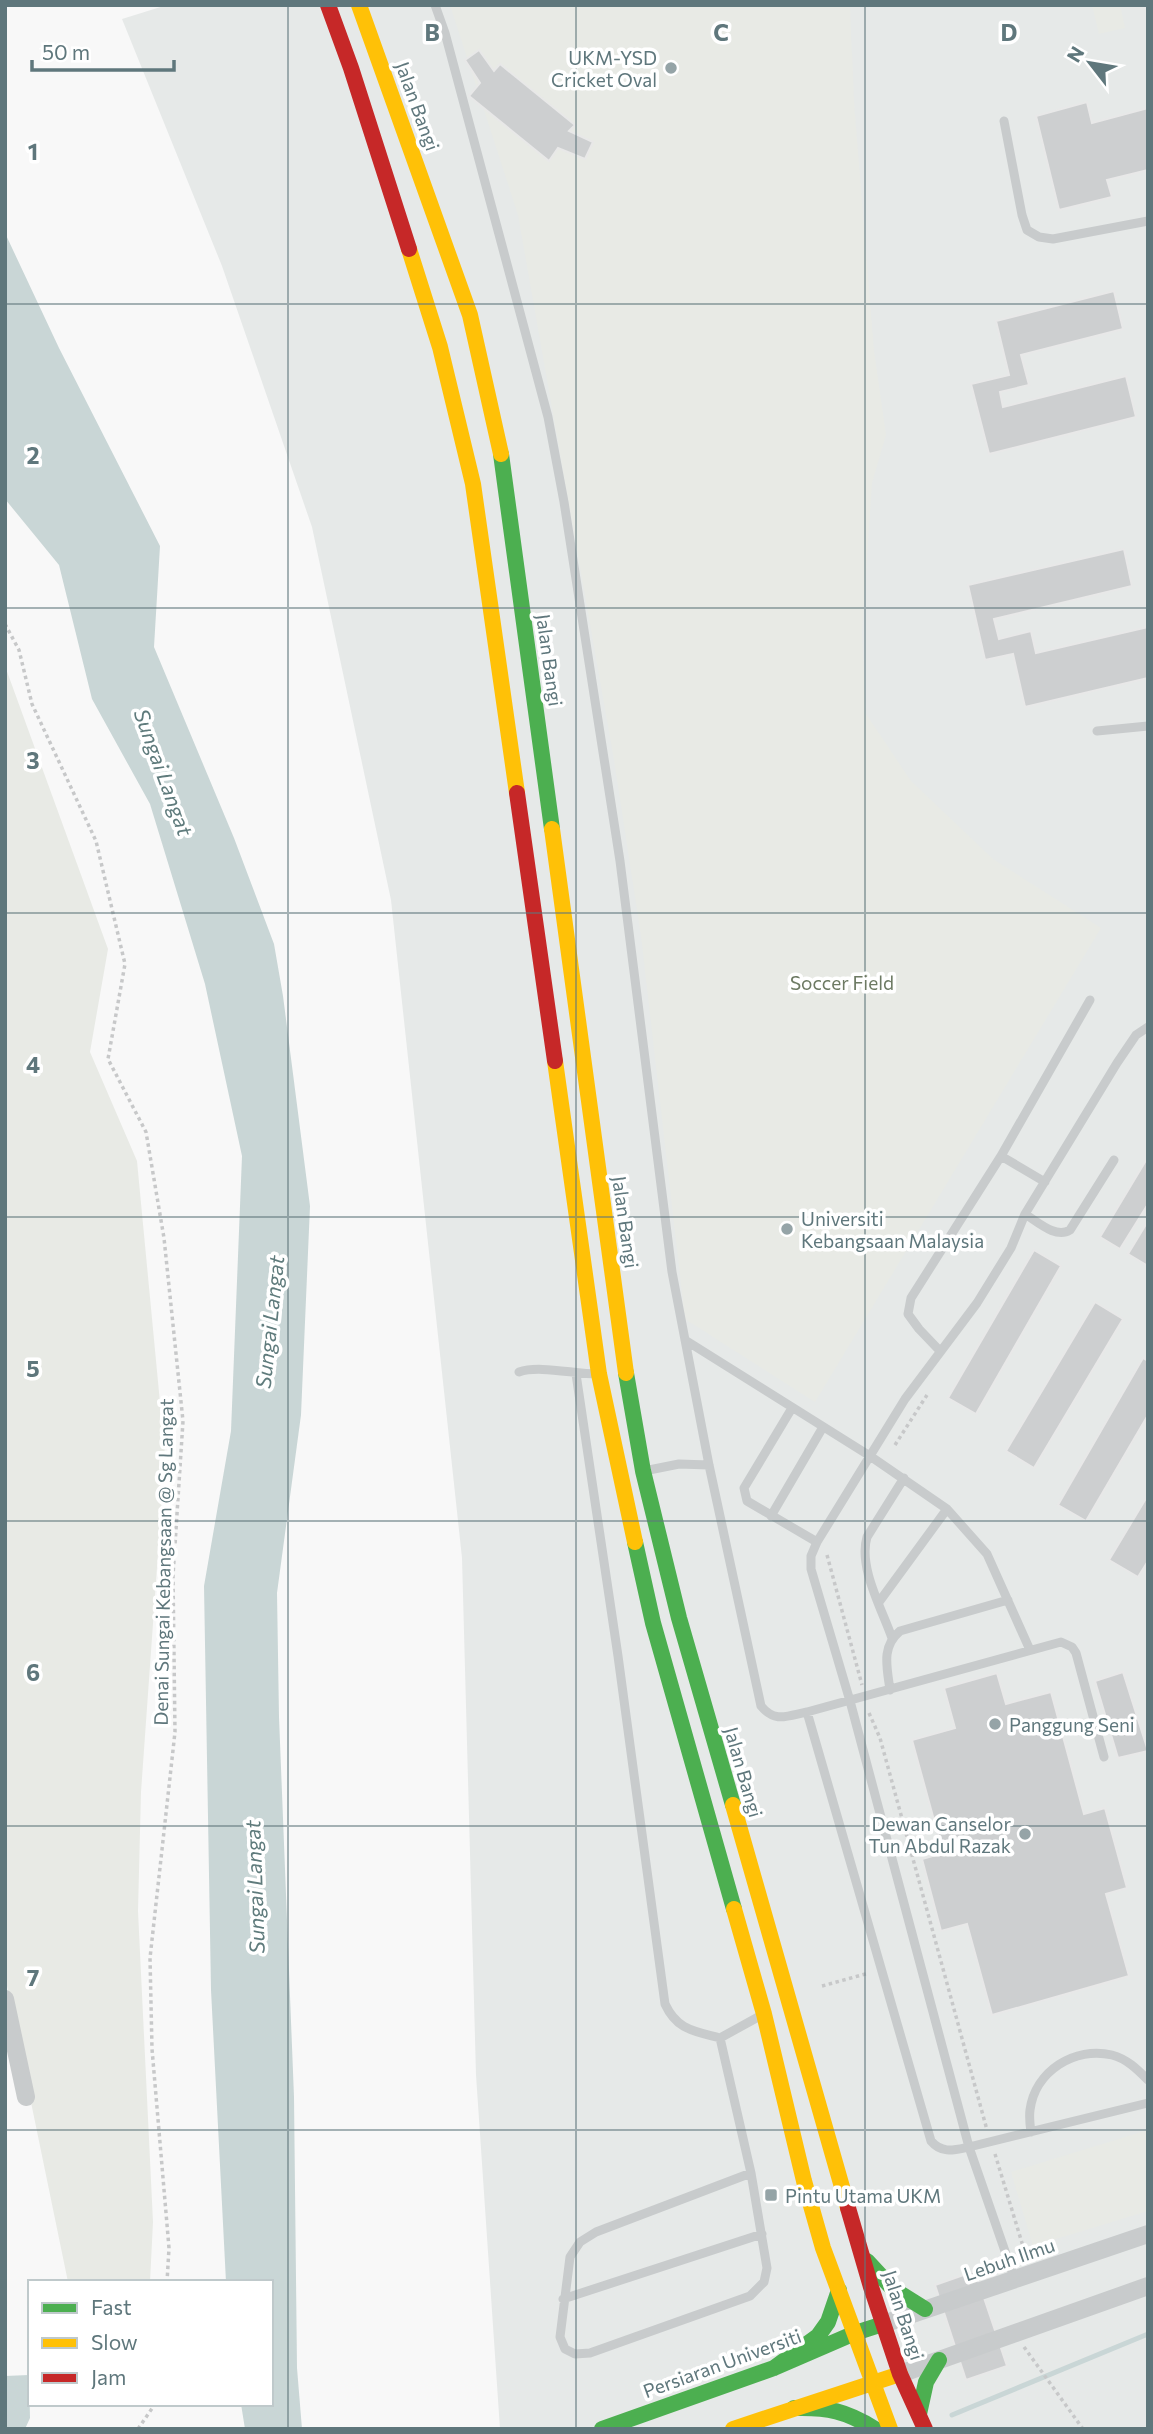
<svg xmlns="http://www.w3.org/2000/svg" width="1153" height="2434" font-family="Commissioner,sans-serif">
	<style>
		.built { fill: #e6e9e8 }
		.green { fill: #e8eae5 }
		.water { fill: #c9d6d6 }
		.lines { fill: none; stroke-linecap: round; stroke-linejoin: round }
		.stream { stroke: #c9d6d6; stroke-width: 5 }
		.building { fill: #cdcfd0; stroke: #e8e8e8; stroke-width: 2 }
		.path { stroke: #c7c8c9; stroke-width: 3.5; stroke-dasharray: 3.5 3.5; stroke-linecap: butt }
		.lane { stroke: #c8cbcc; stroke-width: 9 }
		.street { stroke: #c8cbcc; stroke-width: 18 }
		.fast { stroke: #4caf50; stroke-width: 16 }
		.slow { stroke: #ffc107; stroke-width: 16 }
		.jam { stroke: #c62828; stroke-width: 16 }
		.grid { fill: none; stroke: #5f777c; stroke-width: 2; stroke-opacity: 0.55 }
		.poi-dot { fill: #95a4a7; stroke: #fff; stroke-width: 2.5 }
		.labels { text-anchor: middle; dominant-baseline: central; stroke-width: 7; stroke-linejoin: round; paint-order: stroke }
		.poi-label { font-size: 19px; fill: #5f777c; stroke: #fff; text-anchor: start }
		.street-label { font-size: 19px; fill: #5f777c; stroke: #fff }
		.park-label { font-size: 19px; fill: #6d7a63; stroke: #fff }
		.water-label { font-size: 21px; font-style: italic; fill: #5f7b7c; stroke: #fff }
		.grid-label { font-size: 23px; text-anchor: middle; font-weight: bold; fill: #5f777c; stroke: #fff; stroke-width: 7; stroke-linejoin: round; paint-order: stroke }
	</style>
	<rect width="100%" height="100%" fill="#f8f8f8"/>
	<path class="built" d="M167,5H1148V2429H500L476,2075L462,1558L391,900L312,527L222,266L122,19Z"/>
	<path class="green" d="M450,5H850L854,102L874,351L886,435L872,483L862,633L866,714L911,781L993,859L1101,928L815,1402L685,1319L641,936L614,760L518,215Z
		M1092,5H1120L1125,28L1099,34Z
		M5,666L108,949L90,1052L137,1161L165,1455L141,1792L138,1911L153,2222L150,2282H68L5,1976Z
		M1148,2130V2211L1033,2246L1011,2172Z"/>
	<path class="water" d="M5,233L59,348L160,546L154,647L234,838L274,944L283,996L310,1206L301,1415L277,1593L279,1717L294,2097L297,2368L302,2429H245L241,2404H271V2282H226L211,1990L204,1586L231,1431L242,1156L205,984L150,804L92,699L59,565L5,499Z
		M29,2375L30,2418L25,2429H5V2376Z"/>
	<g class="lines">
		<path class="stream" d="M952,2415L1148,2334"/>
	</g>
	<path class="building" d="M479,50L494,71L500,64L575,125L569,131L593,142L585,159L558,148L549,161L469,96L480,83L465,60Z
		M1087,102L1092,123L1148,108V170L1107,180L1112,197L1059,210L1036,116Z
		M1114,291L1123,329L1021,355L1029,385L1000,392L1003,407L1126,376L1136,417L989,454L971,384L1009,375L996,321Z
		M1124,549L1132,586L994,619L999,639L1031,631L1036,653L1148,627V678L1025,707L1013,654L985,660L968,585Z
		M1148,1157V1204L1120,1249L1100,1237Z
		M1148,1221V1266L1128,1254Z
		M1034,1250L1061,1266L976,1414L948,1398Z
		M1095,1302L1123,1319L1034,1468L1006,1451Z
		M1143,1358L1148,1361V1415L1086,1521L1058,1505Z
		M1148,1495V1561L1138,1577L1109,1560Z
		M1123,1672L1148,1751L1118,1758L1095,1681Z
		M997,1673L1006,1704L1051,1692L1084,1814L1105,1808L1127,1888L1106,1894L1129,1976L992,2015L967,1924L941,1931L922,1859L943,1853L912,1740L955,1728L944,1688Z
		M975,2271L1007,2366L966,2380L935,2285Z"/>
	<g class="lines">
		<path class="path" d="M5,624L19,650L32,704L96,841L125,964L108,1059L146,1132L164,1238L183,1421L173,1576L175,1732L150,1958L152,2049L169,2248L167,2282
			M895,1445L927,1395
			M827,1555L862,1685
			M869,1713L880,1738L987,2130
			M822,1986L869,1973
			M995,2154L1022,2243L1026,2251L1034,2254
			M1024,2347L1083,2429
			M138,2429L155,2404"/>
		<path class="lane" d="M435,5L445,33L548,417L564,502L620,861L672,1272L709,1465L761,1706C775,1723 787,1716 807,1712L1061,1642L1072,1647L1076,1653L1104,1757
			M1004,121L1022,215L1027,230L1039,237L1053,239L1148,221
			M1097,731L1148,726
			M1045,1182L1001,1156L1090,1000
			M1025,1214C1038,1222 1056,1239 1070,1230L1114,1160
			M685,1340L870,1456L947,1509L987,1554L1030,1650
			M940,1351L919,1329L908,1314L911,1298L1001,1156
			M519,1372C539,1365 574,1374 597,1374
			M576,1374L618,1656L665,2004C677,2030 694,2031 720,2038
			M792,1408L744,1488L747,1501L817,1542
			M644,1471L679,1464L709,1465
			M771,1516L823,1427
			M879,1602L947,1509
			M892,1638C882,1609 858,1567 867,1537L904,1478
			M890,1690C887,1667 881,1647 900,1631L1008,1600
			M807,1712L931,2141C942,2154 954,2150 969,2147L850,1701L811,1569V1556L817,1542L905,1399L977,1303L1011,1248L1025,1214L1117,1063L1136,1035L1148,1027
			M1031,2132C1030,2125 1029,2117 1030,2110C1035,2071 1075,2046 1112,2055C1127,2059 1137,2069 1148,2080
			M751,2173L596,2232L580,2242L570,2257L560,2337L565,2349L575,2354L590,2353L750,2296L764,2282L767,2268L751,2173L720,2038L760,2016
			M1015,2280L969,2147L1148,2103
			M563,2299L762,2234"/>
		<path class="street" d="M5,1999L26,2097
			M883,2324L1148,2234
			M900,2374L1148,2286"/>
		<path class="fast" d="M501,454L552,829
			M626,1373L643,1471L679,1618L733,1805
			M635,1542L653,1623L734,1909
			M867,2261L893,2289L925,2309
			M774,2368L818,2336L828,2322L839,2290
			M794,2408C828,2407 846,2411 875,2429
			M919,2414L926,2382L939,2360
			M602,2429L774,2368L855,2333L883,2324"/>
		<path class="slow" d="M359,5L470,315L501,454
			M409,249L440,347L473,484L517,793
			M552,829L626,1373
			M555,1061L599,1374L635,1542
			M733,1805L848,2208
			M734,1909L764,2014L804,2181L823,2248L890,2429
			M733,2429L900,2374"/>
		<path class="jam" d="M328,5L351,68L409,249
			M517,793L555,1061
			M848,2208L871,2287L900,2374L925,2429"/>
	</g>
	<path class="grid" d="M288,5V2429M576,5V2429M865,5V2429M5,304H1148M5,608H1148M5,913H1148M5,1217H1148M5,1521H1148M5,1826H1148M5,2130H1148"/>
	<g class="poi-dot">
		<circle cx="671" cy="68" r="7"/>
		<circle cx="787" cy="1229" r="7"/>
		<circle cx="995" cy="1724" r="7"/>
		<circle cx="1025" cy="1834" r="7"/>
		<rect x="764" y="2188" width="14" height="14" rx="3.5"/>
	</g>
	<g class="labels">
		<g class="poi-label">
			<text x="657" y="57" text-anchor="end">UKM-YSD<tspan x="657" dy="22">Cricket Oval</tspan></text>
			<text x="801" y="1218">Universiti<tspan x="801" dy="22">Kebangsaan Malaysia</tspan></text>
			<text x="1009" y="1724">Panggung Seni</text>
			<text x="1011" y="1823" text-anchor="end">Dewan Canselor<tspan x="1011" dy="22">Tun Abdul Razak</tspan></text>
			<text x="785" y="2195">Pintu Utama UKM</text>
		</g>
		<g class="street-label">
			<text transform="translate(418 106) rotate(70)">Jalan Bangi</text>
			<text transform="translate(550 660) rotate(82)">Jalan Bangi</text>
			<text transform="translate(626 1222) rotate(82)">Jalan Bangi</text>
			<text transform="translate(163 1562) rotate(-89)">Denai Sungai Kebangsaan @ Sg Langat</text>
			<text transform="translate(744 1772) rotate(74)">Jalan Bangi</text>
			<text transform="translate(1009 2259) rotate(-19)">Lebuh Ilmu</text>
			<text transform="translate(904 2315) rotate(72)">Jalan Bangi</text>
			<text transform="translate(722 2363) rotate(-20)">Persiaran Universiti</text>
		</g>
		<g class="park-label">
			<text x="842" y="982">Soccer Field</text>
		</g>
		<g class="water-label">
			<text transform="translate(164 772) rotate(70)">Sungai Langat</text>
			<text transform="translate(269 1322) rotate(-84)">Sungai Langat</text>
			<text transform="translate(254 1887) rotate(-92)">Sungai Langat</text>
		</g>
	</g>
	<g class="grid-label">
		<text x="432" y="41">B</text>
		<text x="721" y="41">C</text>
		<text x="1009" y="41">D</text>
		<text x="33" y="160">1</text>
		<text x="33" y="464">2</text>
		<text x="33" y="769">3</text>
		<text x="33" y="1073">4</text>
		<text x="33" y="1377">5</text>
		<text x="33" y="1681">6</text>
		<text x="33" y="1986">7</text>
	</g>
	<rect width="1153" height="2434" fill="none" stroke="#5f777c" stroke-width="14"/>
	<rect x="28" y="2280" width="245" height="126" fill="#ffffff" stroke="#bfc9cb" stroke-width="2"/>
	<rect x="42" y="2303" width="35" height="10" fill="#4caf50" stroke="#bfc9cb" stroke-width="2"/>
	<text x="91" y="2315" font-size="21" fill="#5f777c">Fast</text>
	<rect x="42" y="2338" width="35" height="10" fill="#ffc107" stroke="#bfc9cb" stroke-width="2"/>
	<text x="91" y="2350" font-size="21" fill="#5f777c">Slow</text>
	<rect x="42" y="2373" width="35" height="10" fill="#c62828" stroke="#bfc9cb" stroke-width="2"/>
	<text x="91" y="2385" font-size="21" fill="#5f777c">Jam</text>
	<g transform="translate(1090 63) rotate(301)" stroke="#ffffff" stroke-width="5" paint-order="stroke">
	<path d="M0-5L12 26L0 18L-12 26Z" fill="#5f777c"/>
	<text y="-10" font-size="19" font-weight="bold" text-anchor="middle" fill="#5f777c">N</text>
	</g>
	<path d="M32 60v10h142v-10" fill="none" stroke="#5f777c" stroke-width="3.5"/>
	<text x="42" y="60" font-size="21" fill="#5f777c" stroke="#ffffff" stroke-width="5" paint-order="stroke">50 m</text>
</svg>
